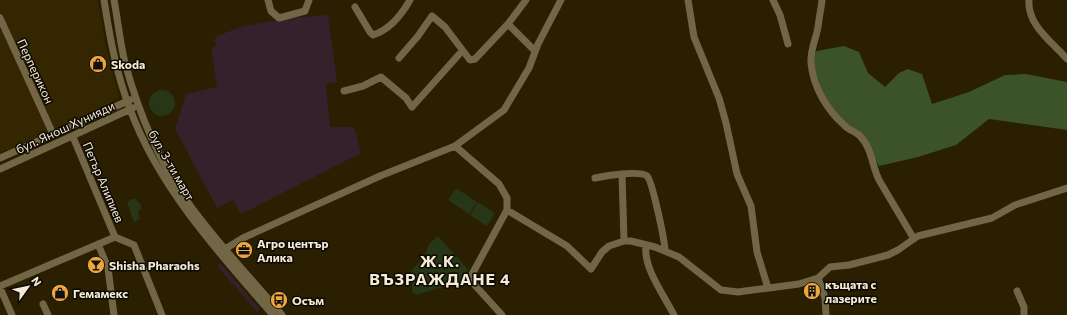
<svg xmlns="http://www.w3.org/2000/svg" width="1067" height="315" font-family="Commissioner,sans-serif">
	<style>
		.commercial { fill: #33222b }
		.built { fill: #342600 }
		.green { fill: #263616 }
		.forest { fill: #3c5227 }
		.lines { fill: none; stroke-linecap: round; stroke-linejoin: round }
		.minor { stroke: #736646; stroke-width: 7 }
		.labels { text-anchor: middle; dominant-baseline: central; stroke-width: 3; stroke-linejoin: round; paint-order: stroke }
		.poi-label { font-size: 12px; font-weight: bold; fill: #f2ebda; stroke: #0f0a01; text-anchor: start }
		.street-label { font-size: 12px; fill: #f2ebda; stroke: #0f0a01 }
		.district-label { font-size: 16px; font-weight: bold; letter-spacing: 1px; fill: #f2ebda; stroke: #0f0a01 }
	</style>
	<rect width="100%" height="100%" fill="#2a1f01"/>
	<path class="commercial" d="M328,15L337,82L326,84L330,127H354L361,153L241,214L233,200L217,208L175,129L186,94L217,87L211,48L216,46L215,37L243,26L290,18Z
		M220,263L260,309L257,312L217,266Z"/>
	<path class="built" d="M0,0H98L105,44L119,97L110,104L0,153Z"/>
	<path class="green" d="M149 103a13 13 0 1 1 26 0a13 13 0 1 1-26 0Z
		M456,188L477,202L469,214L448,200Z
		M131,199H136L141,205V209L138,212L140,219L134,222L127,203Z
		M478,202L495,213L487,226L470,215Z
		M438,236L466,267L468,271L466,280L416,295L412,292V284L408,281L411,271L425,256L429,244Z"/>
	<path class="forest" d="M844,46L859,52L868,73L885,87L899,73L908,69L922,74L932,104L969,92L1005,75L1026,74L1067,82V130L989,119L956,145L918,157L879,166L860,134L838,117L821,92L811,57L817,51Z"/>
	<g class="lines">
		<path class="minor" d="M104,0C110,38 116,73 130,109C159,188 219,253 273,315
			M114,0C118,21 120,42 125,63C138,110 158,160 187,201C215,241 250,277 282,315
			M268,0L271,11L279,18L305,11L309,0
			M688,0L694,37L719,98L726,123L737,174L751,206L757,252L768,288
			M773,0L780,15L788,44
			M822,0C821,9 819,18 818,27C816,39 810,50 811,63C813,87 827,110 845,126C849,130 856,132 860,136C872,148 872,166 879,180L914,239
			M1029,0C1027,25 1052,42 1067,59
			M355,7L370,32L373,35C389,30 402,14 410,0
			M0,18L53,134
			M508,24L526,0
			M399,58L418,36L432,16L445,27L470,60L475,59L508,24L535,51
			M344,91L363,86L381,77L406,98L412,107L462,51
			M73,137L115,237L134,245L162,315
			M455,146L504,110L529,68L538,44L561,0
			M0,158L130,100
			M0,169L133,108
			M622,174L624,241
			M595,178C605,176 639,170 647,176C652,180 665,241 665,251
			M507,210L567,246L591,269L602,252L609,246L624,241H631L655,247L679,257L721,290L738,292L799,284L818,278L830,267L849,265L888,255L898,250L918,236L992,218L1015,205L1067,188
			M98,244L108,268L114,315
			M646,245C643,268 664,295 674,315
			M225,249L243,238L380,176L455,146L499,184L507,198V210L470,278L472,282L502,315
			M818,278L825,298L826,315
			M0,286L115,237
			M0,288L12,315
			M1017,291L1024,307V315
			M43,304L48,315"/>
	</g>
	<defs>
		<symbol id="shop-disc" viewBox="-11 -11 22 22"><circle r="9.5" fill="#eea73d" stroke="#0f0a01"/><path d="M-5-2.5h2.3a2.7 3.5 0 0 1 5.4 0H5L5.5 6h-11ZM-1.5-2.5h3a1.5 2.3 0 0 0-3 0Z" fill="#111"/></symbol>
		<symbol id="office-disc" viewBox="-11 -11 22 22"><circle r="9.5" fill="#eea73d" stroke="#0f0a01"/><path d="M-6-3h4V-5.5h4V-3h4V5H-6ZM-1-4.5V-3h2v-1.5ZM-6 0V1H6V0Z" fill="#111"/></symbol>
		<symbol id="bar-disc" viewBox="-11 -11 22 22"><circle r="9.5" fill="#eea73d" stroke="#0f0a01"/><path d="M-6-5H6L.8 .8V4.5H3.5V6h-7V4.5H-.8V.8Z" fill="#111"/></symbol>
		<symbol id="building-disc" viewBox="-11 -11 22 22"><circle r="9.5" fill="#eea73d" stroke="#0f0a01"/><path d="M-4-6H4V6H1V3H-1V6H-4ZM-2.5-4.3h1.7v1.8h-1.7ZM.8-4.3h1.7v1.8H.8ZM-2.5-1h1.7V.8h-1.7ZM.8-1h1.7V.8H.8Z" fill="#111"/></symbol>
		<symbol id="bus-disc" viewBox="-11 -11 22 22"><circle r="9.5" fill="#eea73d" stroke="#0f0a01"/><path d="M-5-6H5V4H4V6H2V4H-2V6H-4V4H-5ZM-3.5-4V0h7V-4ZM-3.5 1.2v1.5H-2V1.2ZM2 1.2v1.5H3.5V1.2Z" fill="#111"/></symbol>
	</defs>
	<g fill-rule="evenodd">
		<use href="#shop-disc" x="88" y="54" width="20" height="20"/>
		<use href="#office-disc" x="234" y="240" width="20" height="20"/>
		<use href="#bar-disc" x="86" y="255" width="20" height="20"/>
		<use href="#building-disc" x="802" y="281" width="20" height="20"/>
		<use href="#shop-disc" x="50" y="283" width="20" height="20"/>
		<use href="#bus-disc" x="269" y="290" width="20" height="20"/>
	</g>
	<g class="labels">
		<g class="poi-label">
			<text x="111" y="64">Skoda</text>
			<text x="257" y="243">Агро център<tspan x="257" dy="14">Алика</tspan></text>
			<text x="109" y="265">Shisha Pharaohs</text>
			<text x="825" y="284">къщата с<tspan x="825" dy="14">лазерите</tspan></text>
			<text x="73" y="293">Гемамекс</text>
			<text x="292" y="300">Осъм</text>
		</g>
		<g class="street-label">
			<text transform="translate(36 71) rotate(65)">Перперикон</text>
			<text transform="translate(65 127) rotate(-25)">бул. Янош Хунияди</text>
			<text transform="translate(172 165) rotate(60)">бул. 3-ти март</text>
			<text transform="translate(104 182) rotate(67)">Петър Алипиев</text>
		</g>
		<g class="district-label">
			<text x="440" y="260">Ж.К.<tspan x="440" dy="18">ВЪЗРАЖДАНЕ 4</tspan></text>
		</g>
	</g>
	<g transform="translate(28 287) rotate(57)" stroke="#0f0a01" stroke-width="3" paint-order="stroke">
	<path d="M0-3L7 15L0 10L-7 15Z" fill="#f2ebda"/>
	<text y="-6" font-size="11" font-weight="bold" text-anchor="middle" fill="#f2ebda">N</text>
	</g>
</svg>
